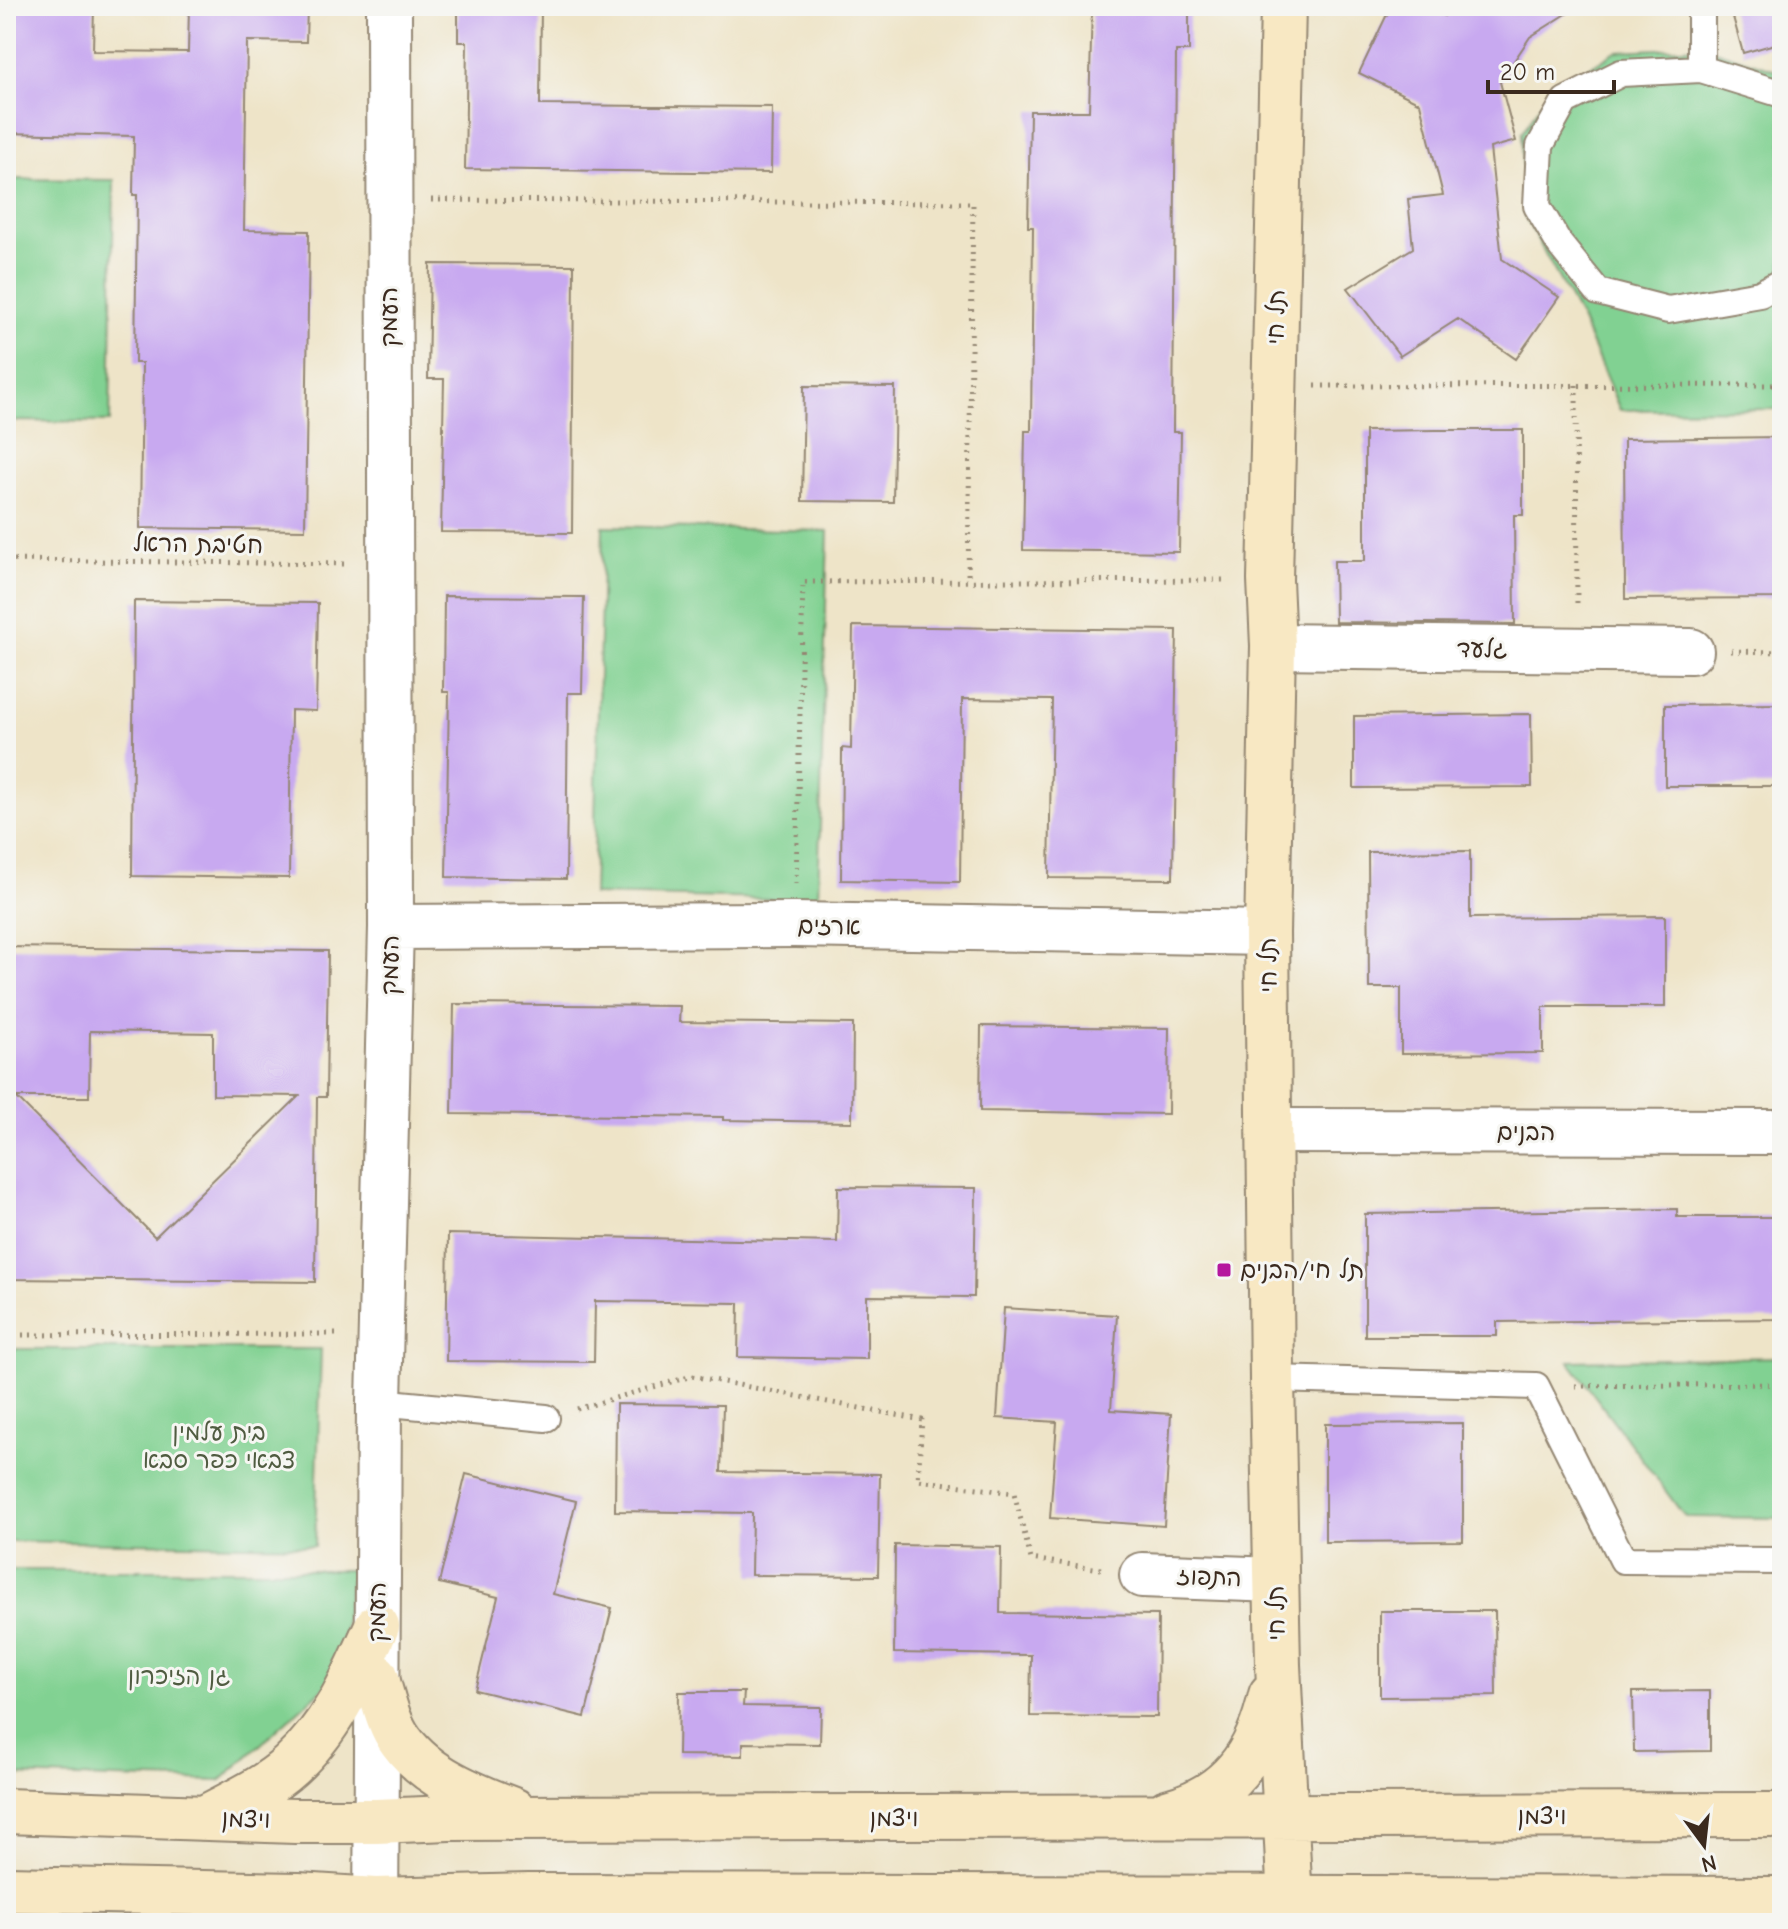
<svg xmlns="http://www.w3.org/2000/svg" width="1788" height="1929" font-family="'Comic Neue','Playpen Sans Hebrew',sans-serif">
	<style>
		.green { fill: #81d192; stroke: #5e7e58; stroke-width: 2 }
		.building { fill: #c8a9f0; fill-rule: evenodd }
		.lines { fill: none; stroke-linecap: round; stroke-linejoin: round }
		.lane-casing { stroke: #948773; stroke-width: 30 }
		.street-casing { stroke: #948773; stroke-width: 48 }
		.secondary-casing { stroke: #948773; stroke-width: 48 }
		.path { stroke: #948773; stroke-width: 5; stroke-dasharray: 2 6; stroke-linecap: butt }
		.lane { stroke: #fff; stroke-width: 26 }
		.street { stroke: #fff; stroke-width: 44 }
		.secondary { stroke: #f8e8c3; stroke-width: 44 }
		.poi-dot { fill: #b5179e; stroke: #f6f6f2; stroke-width: 3 }
		.labels { text-anchor: middle; dominant-baseline: central; stroke-width: 6; stroke-linejoin: round; paint-order: stroke }
		.street-label { font-size: 24px; fill: #3b2a1e; stroke: #f6f6f2 }
		.poi-label { font-size: 24px; fill: #3b2a1e; stroke: #f6f6f2; text-anchor: start }
		.park-label { font-size: 24px; fill: #505c41; stroke: #f6f6f2 }
	</style>
	<rect width="100%" height="100%" fill="#f6f6f2"/>
	<filter id="ink" filterUnits="userSpaceOnUse"><feTurbulence type="fractalNoise" baseFrequency=".0125" numOctaves="2"/><feDisplacementMap in="SourceGraphic" scale="16" xChannelSelector="R" yChannelSelector="G"/><feConvolveMatrix kernelMatrix="1 2 1 2 8 2 1 2 1" color-interpolation-filters="sRGB"/></filter>
	<filter id="wash" filterUnits="userSpaceOnUse"><feTurbulence type="fractalNoise" baseFrequency=".006" numOctaves="4" result="noise"/><feDisplacementMap in="SourceGraphic" scale="32" xChannelSelector="R" yChannelSelector="G"/><feGaussianBlur stdDeviation="1.8" result="paint"/><feColorMatrix in="noise" values="0 0 0 0 0 0 0 0 0 0 0 0 0 0 0 0 0 1.4 0 .05"/><feComposite in="paint" operator="in"/></filter>
	<g filter="url(#wash)">
		<rect width="100%" height="100%" fill="#eee4c8"/>
		<path class="green" d="M1705,47L1782,72V409L1620,410L1581,319L1524,215L1522,133L1547,94L1616,51Z
			M6,179L114,180L110,422L6,421Z
			M603,526L828,531L818,900L593,895Z
			M6,1349H321L315,1546L6,1541Z
			M1782,1357V1518L1685,1517L1569,1361Z
			M6,1570H352L338,1675L220,1781L6,1775Z"/>
		<g id="blocks">
			<path class="building" d="M6,6H94L93,51L188,52L189,6H307L306,42L247,41L244,230L309,231L305,530L140,528L142,363H135L137,195H133L134,136L6,133Z
				M458,6H541L540,105L772,107L771,173L465,169L467,42H458Z
				M1092,6H1189V51H1176L1173,432H1181L1179,552L1023,550L1025,431H1031L1033,227H1028L1030,111H1089Z
				M1391,6H1422L1444,16L1452,6H1579L1530,37L1500,82L1516,141L1490,148L1502,259L1559,297L1516,359L1458,319L1400,356L1348,288L1413,248L1408,199L1443,195L1420,103L1359,73Z
				M1730,6H1782V42L1743,53Z
				M430,264L574,265L572,533L441,532L444,379H428Z
				M804,386L895,387L893,502L802,501Z
				M1436,430H1523V515H1514L1515,624L1335,622L1334,561H1365V431Z
				M1782,437V598L1625,599L1624,439Z
				M444,596L584,597L582,693H568L566,879L446,877L449,692H443Z
				M134,601L318,603L316,711L291,710L289,878L132,876Z
				M853,626L1177,630L1173,879L1049,878L1052,700L962,699L960,882L841,880L842,748L851,749Z
				M1782,704V786H1665V705Z
				M1531,714L1532,787L1354,788V716Z
				M1470,851V918L1665,916V1007H1543V1053L1401,1054V988H1369L1368,852Z
				M6,947L328,951L326,1097H317L315,1282L6,1279ZM90,1031L213,1033V1095L299,1096L155,1237L16,1097H89Z
				M454,1004L680,1006L679,1022L853,1024L852,1122L723,1120V1117L452,1114Z
				M981,1026L1169,1028L1168,1114L980,1111Z
				M838,1187L976,1188L974,1297L867,1296V1359L738,1357L739,1303L595,1301L594,1362L446,1361L448,1234L837,1242Z
				M1677,1209V1217H1782V1319L1497,1322V1336H1365V1214Z
				M1004,1308L1117,1315L1111,1410L1171,1414L1164,1526L1050,1518L1057,1422L997,1418Z
				M616,1404L723,1405L721,1472L880,1474L878,1576L751,1575L752,1513L615,1511Z
				M1463,1423V1541L1325,1542V1424Z
				M466,1474L576,1501L553,1594L612,1608L585,1717L475,1690L498,1597L439,1583Z
				M895,1545L1001,1547L1000,1613L1158,1615L1157,1717L1030,1716L1031,1655L894,1653Z
				M1380,1611H1495L1496,1696L1380,1697Z
				M1710,1691V1751L1634,1752L1633,1692Z
				M679,1692H744L743,1706L821,1707L820,1744L743,1743V1756L678,1755Z"/>
		</g>
	</g>
	<g filter="url(#ink)">
		<use href="#blocks" fill-opacity="0" stroke="#948773" stroke-width="2"/>
		<g class="lines">
			<defs>
				<path id="lane" d="M1701,69V6
					M1782,94L1701,69L1621,73L1565,101L1540,146L1537,206L1560,245L1598,292L1668,310L1760,294L1782,282
					M1272,1379L1536,1386L1623,1560L1782,1561
					M379,1402L546,1418"/>
				<path id="street" d="M1273,646L1691,651
					M391,927L795,925L1267,933
					M1271,1131L1782,1132
					M1142,1575L1276,1580
					M376,1923L379,1402L391,927L389,6"/>
				<path id="secondary" d="M1283,6L1270,580L1273,646L1267,933L1272,1379L1278,1665L1291,1923
					M376,1676C383,1697 387,1722 401,1741C427,1777 473,1795 513,1810
					M6,1811L295,1821H376L449,1818L1782,1815
					M1167,1812C1229,1796 1258,1755 1271,1695
					M206,1817C234,1802 266,1788 290,1766C333,1727 354,1677 377,1626
					M6,1889L298,1895L376,1900L529,1896L1782,1899"/>
			</defs>
			<use href="#lane" class="lane-casing"/>
			<use href="#street" class="street-casing"/>
			<use href="#secondary" class="secondary-casing"/>
			<path class="path" d="M431,200L973,203L968,579
				M1576,385L1577,609
				M1315,386L1782,385
				M6,560L349,564
				M1731,651L1782,652
				M796,884L803,582L1227,580
				M6,1335L337,1334
				M1575,1386L1782,1384
				M577,1409L692,1376L922,1420L918,1480L1014,1493L1031,1559L1101,1569"/>
			<use href="#lane" class="lane"/>
			<use href="#street" class="street"/>
			<use href="#secondary" class="secondary"/>
		</g>
	</g>
	<rect class="poi-dot" x="1216" y="1262" width="16" height="16" rx="4"/>
	<g class="labels">
		<g class="street-label">
			<text transform="translate(389 317) rotate(-90)">העמק</text>
			<text transform="translate(1276 317) rotate(-89)">תל חי</text>
			<text transform="translate(198 544) rotate(1)">חטיבת הראל</text>
			<text transform="translate(1482 649) rotate(1)">גלעד</text>
			<text transform="translate(829 926) rotate(1)">ארזים</text>
			<text transform="translate(390 965) rotate(-89)">העמק</text>
			<text transform="translate(1268 965) rotate(-91)">תל חי</text>
			<text x="1526" y="1132">הבנים</text>
			<text transform="translate(1209 1577) rotate(2)">התפוז</text>
			<text transform="translate(377 1612) rotate(-89)">העמק</text>
			<text transform="translate(1276 1613) rotate(-91)">תל חי</text>
			<text x="1542" y="1816">ויצמן</text>
			<text x="894" y="1818">ויצמן</text>
			<text transform="translate(246 1819) rotate(2)">ויצמן</text>
		</g>
		<g class="poi-label">
			<text x="1240" y="1270">תל חי/הבנים</text>
		</g>
		<g class="park-label">
			<text x="219" y="1432">בית עלמין<tspan x="219" dy="28">צבאי כפר סבא</tspan></text>
			<text x="179" y="1676">גן הזיכרון</text>
		</g>
	</g>
	<rect width="1788" height="1929" fill="none" stroke="#f6f6f2" stroke-width="32"/>
	<g transform="translate(1704 1845) rotate(165)" stroke="#f6f6f2" stroke-width="6" paint-order="stroke">
	<path d="M0-6L14 30L0 20L-14 30Z" fill="#3b2a1e"/>
	<text y="-12" font-size="22" font-weight="bold" text-anchor="middle" fill="#3b2a1e">N</text>
	</g>
	<path d="M1488 80v12h126v-12" fill="none" stroke="#3b2a1e" stroke-width="4"/>
	<text x="1500" y="80" font-size="24" fill="#3b2a1e" stroke="#f6f6f2" stroke-width="6" paint-order="stroke">20 m</text>
</svg>
